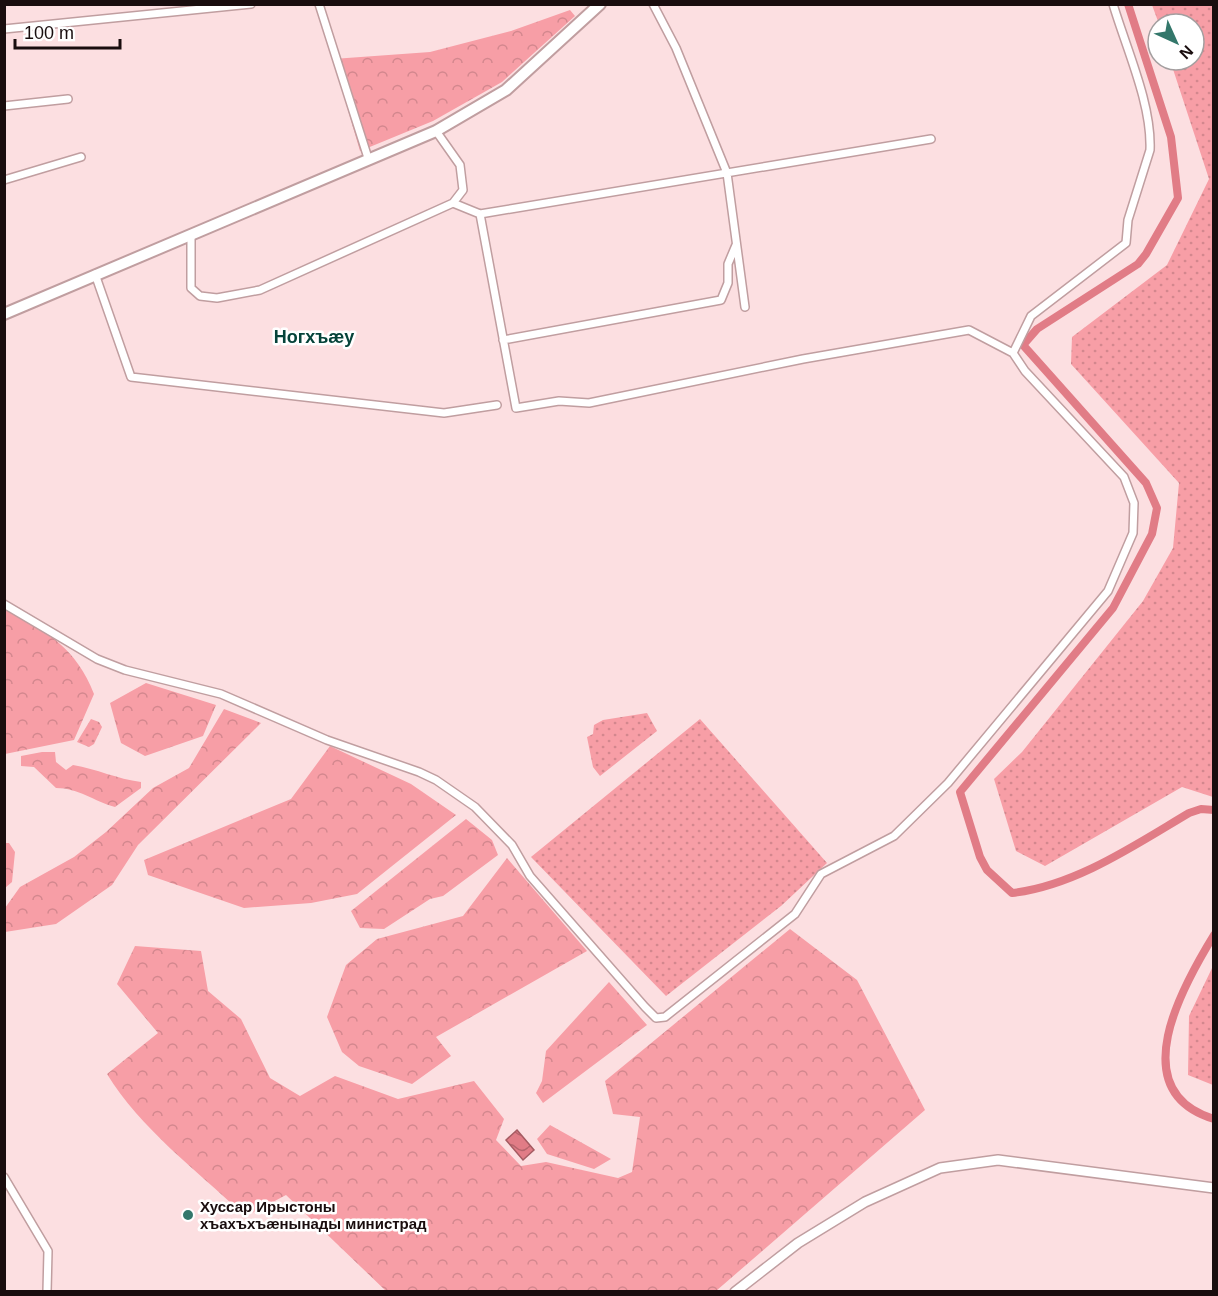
<svg xmlns="http://www.w3.org/2000/svg" width="1218" height="1296" font-family="Helvetica,sans-serif">
	<style>
		.grass { fill: url(#grass-dots) }
		.forest { fill: url(#forest-crowns) }
		.water { fill: url(#water-waves); stroke: #a55b62; stroke-width: 1.5 }
		.lines { fill: none; stroke-linecap: round; stroke-linejoin: round }
		.canal { stroke: #e17c86; stroke-width: 8 }
		.minor-casing { stroke: #c09ea0; stroke-width: 10 }
		.tertiary-casing { stroke: #c09ea0; stroke-width: 12 }
		.secondary-casing { stroke: #c09ea0; stroke-width: 14 }
		.minor { stroke: #fff; stroke-width: 7 }
		.tertiary { stroke: #fff; stroke-width: 9 }
		.secondary { stroke: #fff; stroke-width: 10 }
		.poi-dot { fill: #33776b; stroke: #fff; stroke-width: 2 }
		.labels { text-anchor: middle; dominant-baseline: central; stroke-width: 5; stroke-linejoin: round; paint-order: stroke }
		.poi-label { font-size: 15px; font-weight: bold; fill: #190d0e; stroke: #fff; text-anchor: start }
		.quarter-label { font-size: 18px; font-weight: bold; fill: #06433a; stroke: #fff }
	</style>
	<defs>
		<pattern id="grass-dots" width="8" height="8" patternUnits="userSpaceOnUse" patternTransform="scale(1.5)"><rect width="8" height="8" fill="#f79ea6"/><path d="M2 2h.1M6 6h.1" fill="none" stroke="#d3878e" stroke-width="1.8" stroke-linecap="round"/></pattern>
		<pattern id="forest-crowns" width="20" height="18" patternUnits="userSpaceOnUse" patternTransform="scale(1.5)"><rect width="20" height="18" fill="#f79ea6"/><path d="M2 6a3 3 0 1 1 6 0M12 15a3 3 0 1 1 6 0" fill="none" stroke="#d3878e"/></pattern>
		<pattern id="water-waves" width="16" height="10" patternUnits="userSpaceOnUse" patternTransform="scale(1.5)"><rect width="16" height="10" fill="#e17c86"/><path d="M0 5q4-4 8 0t8 0" fill="none" stroke="#b6646c"/></pattern>
	</defs>
	<rect width="100%" height="100%" fill="#fcdfe1"/>
	<path class="grass" d="M1152,5H1213V797L1182,787L1045,866L1016,851L994,779L1022,752L1143,601L1173,548L1179,483L1071,364L1072,337L1167,265L1209,179L1170,60H1194V24H1159Z
		M647,713L657,731L600,776L593,767L587,737L593,734L594,725L603,720Z
		M91,719L99,722L102,727L94,744L89,747L77,742Z
		M700,719L827,863L781,906L666,996L531,857Z
		M1213,966V1085L1188,1075L1189,1016Z"/>
	<path class="forest" d="M570,10L575,16L502,82L433,121L360,151L333,59L430,52L511,31Z
		M4,608C46,630 77,649 94,694L74,740L5,754Z
		M146,683L216,705L203,736L145,756L121,743L110,703Z
		M224,709L261,723L138,845L112,885L56,924L5,932V908L20,887L74,857L106,832L153,788L189,768Z
		M330,746L411,784L456,815L357,894L311,903L244,908L148,875L144,860L291,799Z
		M42,752H55L56,762L66,770L73,765C97,769 117,779 141,782V788L115,807C93,801 79,788 56,788L34,767L21,766V756Z
		M466,819L492,840L498,855L443,896L430,899L384,929L360,928L351,911Z
		M5,843H9L15,852L12,882L5,888Z
		M507,858L587,951L436,1037L451,1056L412,1084L359,1066L342,1052L327,1017L346,965L377,939L463,916Z
		M790,929L857,980L925,1110L716,1291H386L286,1195L252,1213H242C196,1170 140,1128 107,1074L158,1033L117,984L135,946L201,951L208,991L241,1019L270,1078L300,1096L335,1076L398,1099L474,1081L504,1119L496,1140L521,1166L546,1162L618,1178L632,1172L640,1117L613,1114L605,1081Z
		M609,982L647,1025L543,1103L536,1093L542,1081L546,1051Z
		M550,1125L611,1159L594,1169L547,1154L537,1139Z"/>
	<path class="water" d="M517,1130L534,1150L523,1160L506,1140Z"/>
	<g class="lines">
		<path class="canal" d="M1128,4L1171,137L1178,198L1146,254L1138,264L1037,329L1023,345L1146,483L1157,508L1152,534L1113,608L960,792L980,857L987,870L1012,893C1075,886 1135,845 1189,813L1201,809L1214,810
			M1214,935C1182,987 1123,1091 1214,1119"/>
		<defs>
			<path id="minor" d="M319,4L368,158
				M653,4L676,48L727,173L745,307
				M4,29L251,4
				M4,106L68,99
				M4,180L81,157
				M453,203L480,214L931,139
				M480,214L516,408L559,401L589,403L803,359L969,330L1013,353
				M191,235V288L200,296L217,298L260,290L453,203L463,190L460,165L436,131
				M95,274L131,377L444,413L497,405
				M503,340L721,300L728,283V264L736,245
				M4,604L97,659L125,670L221,694L327,740L419,772L436,780L475,807L512,845L530,876L645,1007L656,1018L665,1017L795,914L821,874L894,836L948,783L1108,591L1133,533L1134,503L1124,477L1025,371L1013,353L1031,316L1126,243L1128,220L1150,150C1152,104 1126,48 1113,4
				M4,1177L48,1251L47,1292"/>
			<path id="tertiary" d="M735,1292L798,1243L865,1202L940,1168L998,1160L1214,1188"/>
			<path id="secondary" d="M4,314L436,131L506,90L600,4"/>
		</defs>
		<use href="#minor" class="minor-casing"/>
		<use href="#tertiary" class="tertiary-casing"/>
		<use href="#secondary" class="secondary-casing"/>
		<use href="#minor" class="minor"/>
		<use href="#tertiary" class="tertiary"/>
		<use href="#secondary" class="secondary"/>
	</g>
	<circle class="poi-dot" cx="188" cy="1215" r="6"/>
	<g class="labels">
		<g class="poi-label">
			<text x="200" y="1206">Хуссар Ирыстоны<tspan x="200" dy="17">хъахъхъæнынады министрад</tspan></text>
		</g>
		<g class="quarter-label">
			<text x="314" y="337">Ногхъæу</text>
		</g>
	</g>
	<rect width="1218" height="1296" fill="none" stroke="#190d0e" stroke-width="12"/>
	<g transform="translate(1176 42) rotate(135)"><circle r="28" fill="#ffffff" stroke="#a39e9f" stroke-width="1.5"/>
	<path d="M0-4.5L10 22L0 15L-10 22Z" fill="#33776b"/>
	<text y="-9" font-size="16" font-weight="bold" text-anchor="middle" fill="#190d0e">N</text>
	</g>
	<path d="M15 39v9h105v-9" fill="none" stroke="#190d0e" stroke-width="3"/>
	<text x="24" y="39" font-size="18" fill="#190d0e" stroke="#ffffff" stroke-width="4.5" paint-order="stroke">100 m</text>
</svg>
